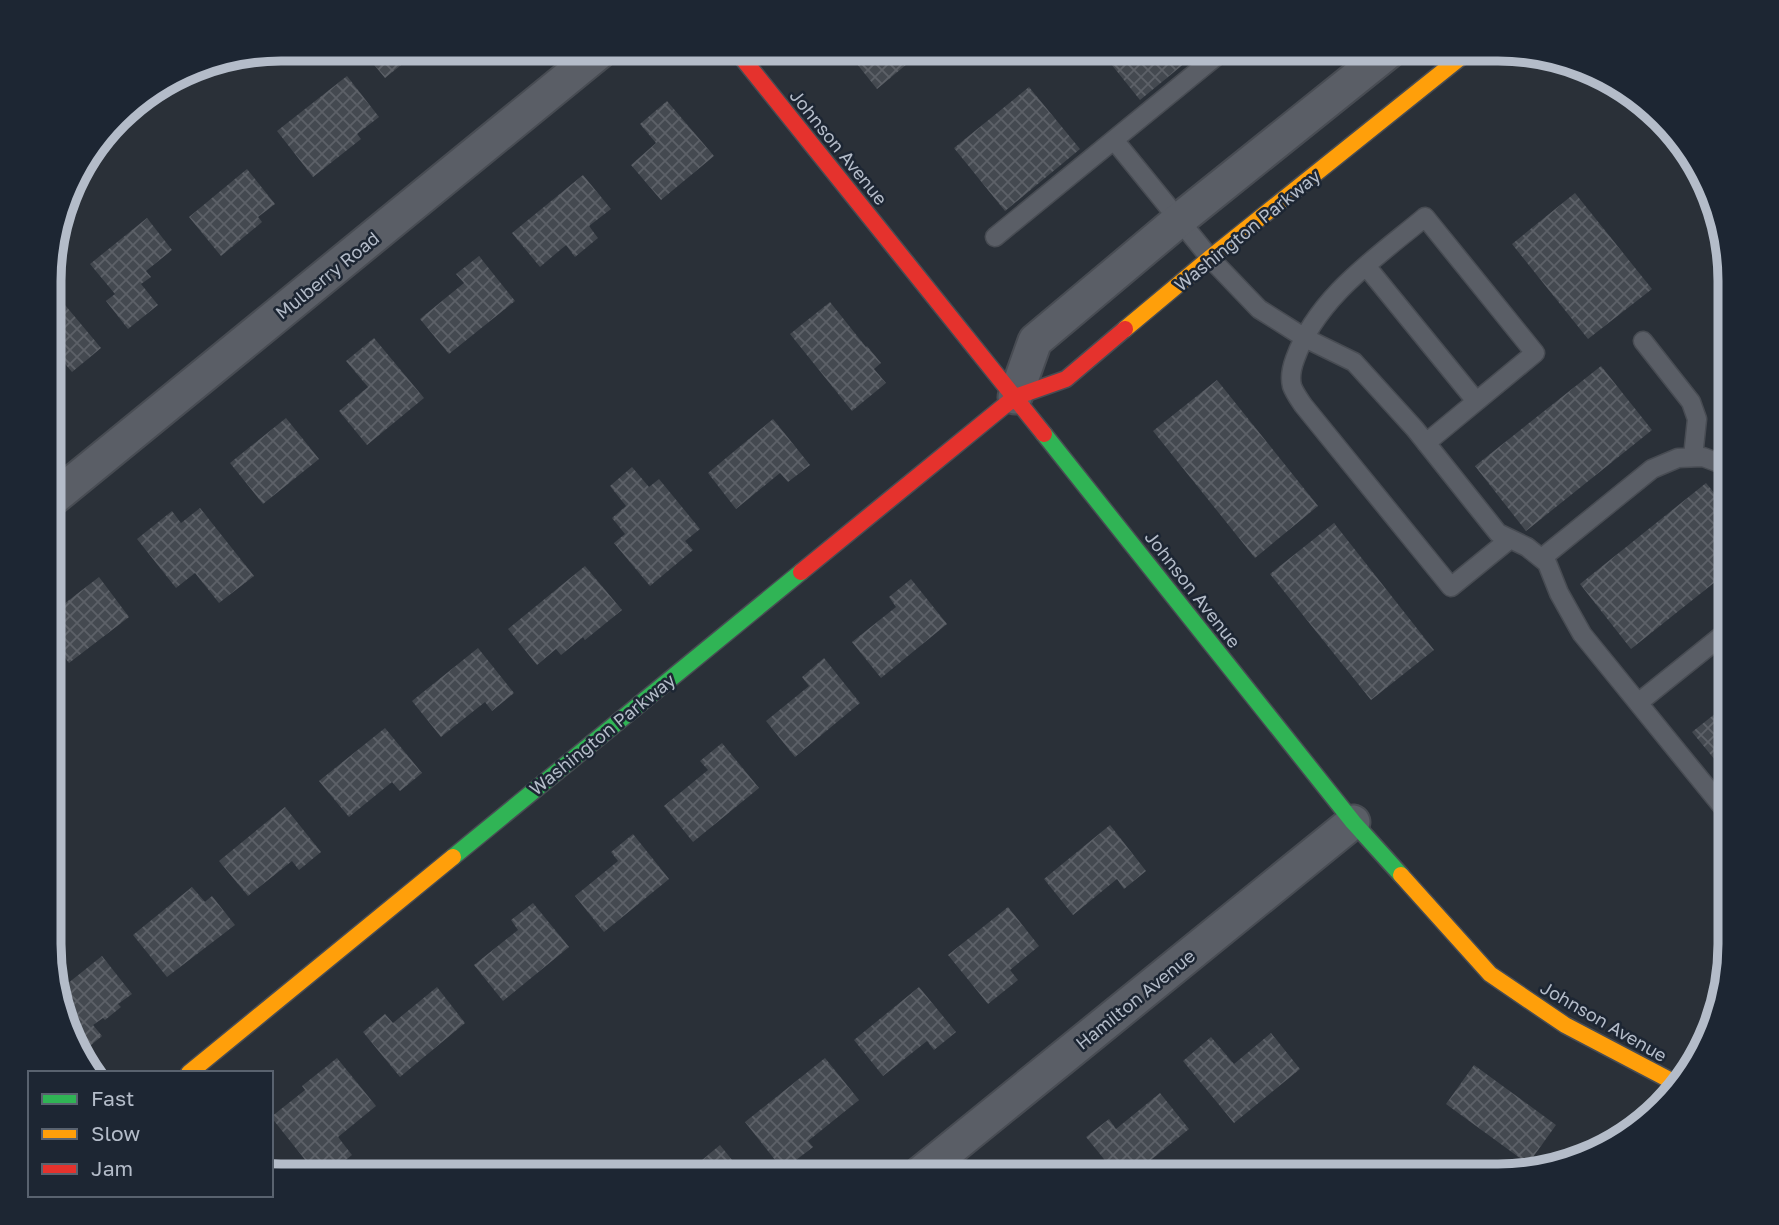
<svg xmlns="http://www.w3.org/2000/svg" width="1779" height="1225" font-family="'Golos Text',sans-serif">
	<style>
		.building { fill: url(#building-cross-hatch) }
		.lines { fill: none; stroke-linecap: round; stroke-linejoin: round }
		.lane-casing { stroke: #484c53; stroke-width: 21 }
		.street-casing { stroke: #484c53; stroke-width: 37 }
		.fast-casing { stroke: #484c53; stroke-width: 19 }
		.slow-casing { stroke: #484c53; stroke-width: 19 }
		.jam-casing { stroke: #484c53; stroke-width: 19 }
		.lane { stroke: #5a5e66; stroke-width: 18 }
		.street { stroke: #5a5e66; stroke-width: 33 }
		.fast { stroke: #30b455; stroke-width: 16 }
		.slow { stroke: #ff9f0a; stroke-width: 16 }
		.jam { stroke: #e5322d; stroke-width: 16 }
		.labels { text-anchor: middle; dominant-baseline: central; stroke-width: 5; stroke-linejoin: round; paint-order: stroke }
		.street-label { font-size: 18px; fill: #b4bcc9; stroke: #1d2633 }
		.rim { fill: none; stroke: #b4bcc9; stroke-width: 9 }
	</style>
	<defs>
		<pattern id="building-cross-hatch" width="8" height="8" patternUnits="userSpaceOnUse" patternTransform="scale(1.75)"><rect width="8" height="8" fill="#444950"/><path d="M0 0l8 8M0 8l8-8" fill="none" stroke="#5d6168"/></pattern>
	</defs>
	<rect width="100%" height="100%" fill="#2a3038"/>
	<path class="building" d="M361,49H421L385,78Z
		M845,49H925L877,89Z
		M1099,49H1202L1140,100Z
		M347,76L379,117L357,134L361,139L313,177L277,131Z
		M1029,87L1080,149L1005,211L954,148Z
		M667,101L714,156L661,200L631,165L656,143L640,124Z
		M247,169L275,204L258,217L262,222L221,256L189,217Z
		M583,175L611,209L589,226L598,238L575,257L566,245L540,267L512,233Z
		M1575,193L1652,289L1588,339L1512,244Z
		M147,218L172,250L146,271L151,277L141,284L158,305L128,329L106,301L115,294L90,264Z
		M479,256L515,301L449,354L420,319L464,283L456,274Z
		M60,299L101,348L72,372L54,351L51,354V306Z
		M830,302L866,347L867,346L881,363L874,369L886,383L852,411L790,334Z
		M374,338L424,398L367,445L339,411L368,387L346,361Z
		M1601,366L1652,430L1526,531L1475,466Z
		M1217,380L1318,506L1255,558L1153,431Z
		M286,418L319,459L263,504L230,463Z
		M773,419L810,465L788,482L780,473L736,509L708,473Z
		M632,467L649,487L659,479L700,529L685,541L693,550L650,586L614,543L625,534L612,518L626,506L610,486Z
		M1706,483L1730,512V570L1631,649L1580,584Z
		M200,508L254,576L219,603L195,573L176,588L137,539L172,511L181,523Z
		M1334,523L1434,650L1371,700L1270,574Z
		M585,566L622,610L585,640L583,637L561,655L556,649L537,665L508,629Z
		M99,577L129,617L69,663L51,640V614Z
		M911,579L947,624L881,678L852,642L896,607L889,597Z
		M478,648L514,693L492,711L485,702L441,737L412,701Z
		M824,658L860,703L795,757L766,721L809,686L802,677Z
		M1730,702V778L1692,732Z
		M385,728L422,773L400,791L392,782L349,817L319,781Z
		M722,743L759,788L693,842L664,806L708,770L700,761Z
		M285,807L321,852L299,870L292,861L248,896L219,861Z
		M1110,825L1146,871L1124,889L1117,879L1073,915L1044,879Z
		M633,834L669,879L604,932L575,896L618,861L611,852Z
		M192,887L205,902L212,896L235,925L167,977L133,935Z
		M533,903L569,947L503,1001L474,965L518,930L511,920Z
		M1008,907L1039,946L1010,970L1018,980L988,1004L948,955Z
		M102,956L132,994L118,1004L121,1007L105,1020L103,1018L93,1025L102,1036L79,1055L57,992Z
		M437,987L465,1023L400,1077L363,1032L385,1014L393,1023Z
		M919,987L956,1032L934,1050L927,1041L883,1076L854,1040Z
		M1271,1033L1300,1069L1234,1123L1183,1061L1211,1037L1234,1064Z
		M337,1058L376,1106L338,1137L352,1155L325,1176H318L271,1117L305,1090L302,1086Z
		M825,1058L859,1100L808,1141L813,1147L783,1170L745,1122Z
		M1474,1065L1556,1125L1528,1164L1446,1104Z
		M1160,1093L1189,1129L1131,1176H1118L1086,1137L1109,1119L1116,1129Z
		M720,1145L745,1176H683Z"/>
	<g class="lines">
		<defs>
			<path id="lane" d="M1114,140L1210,258L1259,309L1305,338L1354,362L1415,429L1498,533L1527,547L1547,563L1559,593L1582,634L1730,816
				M995,237L1225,49
				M1366,266L1476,401
				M1643,341L1691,402L1697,419L1693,457
				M1426,443L1535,353L1425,217C1377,257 1317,297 1295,359C1292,367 1290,378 1292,386C1294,392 1299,399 1303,405L1451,587L1510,539
				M1542,558L1652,469L1678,458L1703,457L1730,467
				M1638,703L1730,629"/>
			<path id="street" d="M1015,397L1035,341L1179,220L1392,49
				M51,500L603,49
				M917,1176L1353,822"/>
			<path id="fast" d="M1044,434L1353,822L1401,875
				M453,857L801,572"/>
			<path id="slow" d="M1125,329L1210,258L1471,49
				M1401,875L1490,974L1565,1025L1681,1086
				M189,1073L453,857"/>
			<path id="jam" d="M735,49L1044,434
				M801,572L1015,397L1066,379L1125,329"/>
		</defs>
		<use href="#lane" class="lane-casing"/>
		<use href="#street" class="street-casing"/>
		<use href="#fast" class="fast-casing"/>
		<use href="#slow" class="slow-casing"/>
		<use href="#jam" class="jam-casing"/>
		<use href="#lane" class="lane"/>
		<use href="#street" class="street"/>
		<use href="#fast" class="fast"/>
		<use href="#slow" class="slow"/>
		<use href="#jam" class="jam"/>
	</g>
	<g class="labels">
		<g class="street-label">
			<text transform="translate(839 147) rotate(51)">Johnson Avenue</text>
			<text transform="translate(1247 230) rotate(-39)">Washington Parkway</text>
			<text transform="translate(327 275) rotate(-39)">Mulberry Road</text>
			<text transform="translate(1193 589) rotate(52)">Johnson Avenue</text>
			<text transform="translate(602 734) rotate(-39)">Washington Parkway</text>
			<text transform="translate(1135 999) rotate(-39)">Hamilton Avenue</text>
			<text transform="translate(1604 1021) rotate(30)">Johnson Avenue</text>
		</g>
	</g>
	<path d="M0 0H1779V1225H0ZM281 61H1498A220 220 0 0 1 1718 281V944A220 220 0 0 1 1498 1164H281A220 220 0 0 1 61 944V281A220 220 0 0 1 281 61Z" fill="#1d2633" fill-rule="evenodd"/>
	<path class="rim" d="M281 61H1498A220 220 0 0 1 1718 281V944A220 220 0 0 1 1498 1164H281A220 220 0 0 1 61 944V281A220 220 0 0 1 281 61Z"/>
	<rect x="28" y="1071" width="245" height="126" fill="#1d2633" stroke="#59626f" stroke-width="2"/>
	<rect x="42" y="1094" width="35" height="10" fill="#30b455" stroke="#59626f" stroke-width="2"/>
	<text x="91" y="1106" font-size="21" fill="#b4bcc9">Fast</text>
	<rect x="42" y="1129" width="35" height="10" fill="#ff9f0a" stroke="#59626f" stroke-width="2"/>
	<text x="91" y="1141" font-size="21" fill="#b4bcc9">Slow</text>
	<rect x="42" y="1164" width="35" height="10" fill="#e5322d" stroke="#59626f" stroke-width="2"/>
	<text x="91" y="1176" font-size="21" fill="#b4bcc9">Jam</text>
</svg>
